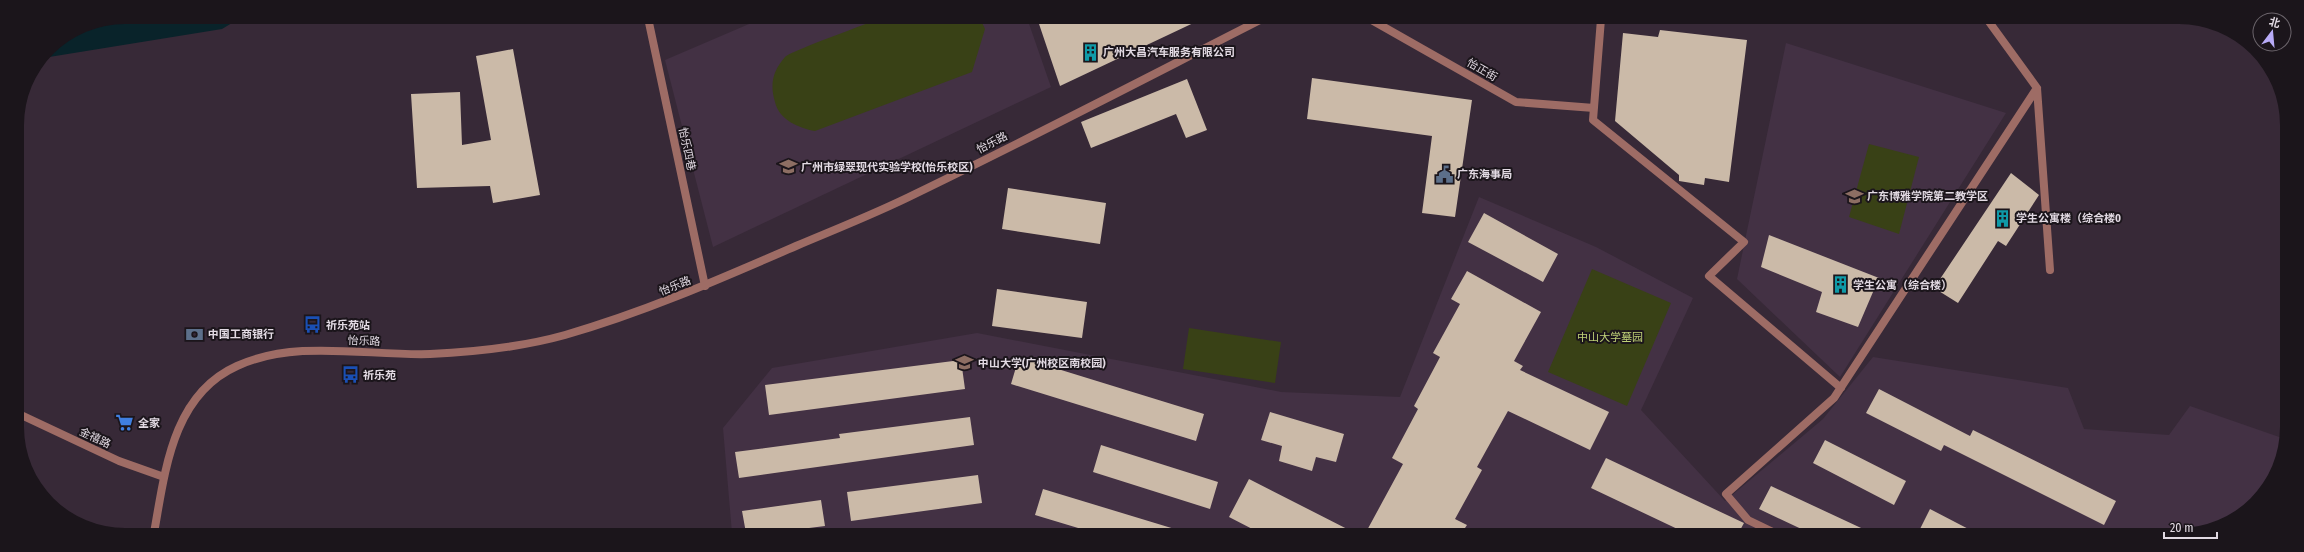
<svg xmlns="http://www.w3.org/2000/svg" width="2304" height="552" font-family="'Fira Sans Condensed','Noto Sans SC',sans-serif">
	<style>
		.built { fill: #433144 }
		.green { fill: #394116 }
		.water { fill: #09232a }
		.building { fill: #cbbaa8 }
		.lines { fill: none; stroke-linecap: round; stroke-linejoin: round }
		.minor { stroke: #9e6c65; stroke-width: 8 }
		.tertiary { stroke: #9e6c65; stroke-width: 8 }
		.labels { text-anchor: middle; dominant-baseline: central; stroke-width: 4; stroke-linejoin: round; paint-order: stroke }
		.poi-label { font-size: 11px; font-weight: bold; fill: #e2dae3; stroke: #1b151b; text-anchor: start }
		.street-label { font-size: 11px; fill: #e2dae3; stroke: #1b151b }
		.park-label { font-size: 11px; fill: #bfd177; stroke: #1b151b }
	</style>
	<rect width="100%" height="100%" fill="#372937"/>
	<path class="built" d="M763,18H1027L1051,87L713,247L665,60Z
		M1786,43L2006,113L1840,377L1737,279Z
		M1479,197L1596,247L1693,298L1641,410L1725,501L1823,419L1873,357L2068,388L2084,429L2169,435L2190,406L2285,439V448L2272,481L2250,508L2220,527L2186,535L732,533L723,428L772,368L977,333L1281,392L1400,397Z"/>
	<path class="green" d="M881,18H980L985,29L972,72L815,131C799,128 779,120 775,102C770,85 772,72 785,57C791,51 867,24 881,18Z
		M1869,144L1919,157L1899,234L1849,217Z
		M1592,269L1671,303L1627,406L1548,372Z
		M1189,328L1281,342L1275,383L1183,369Z"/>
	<path class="water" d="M125,17H242L222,29L43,58L49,48L84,25Z"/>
	<path class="building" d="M1037,18H1204L1060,86Z
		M1660,30L1747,40L1729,182L1705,178L1704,185L1679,181V175L1615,121L1623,33L1658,37Z
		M513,49L540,195L493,203L490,186L417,188L411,94L460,92L462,145L491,140L476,56Z
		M1312,78L1472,100L1455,217L1422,213L1432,136L1307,119Z
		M1187,79L1207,130L1186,138L1176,114L1091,148L1081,122Z
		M2011,173L2039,195L2006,246L1998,241L1958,303L1934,288Z
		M1008,188L1106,203L1100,244L1002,229Z
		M1484,213L1558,254L1543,282L1468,242Z
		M1769,235L1879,278L1858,327L1816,312L1822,292L1761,267Z
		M1467,271L1541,312L1514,361L1523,366L1520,370L1609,412L1590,450L1508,411L1477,467L1482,470L1455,519L1467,525L1461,534H1365L1403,464L1392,458L1418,409L1414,406L1440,357L1433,353L1460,304L1451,299Z
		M997,289L1087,302L1082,338L992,326Z
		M1019,357L1204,414L1196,441L1011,384Z
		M961,360L965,389L769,415L765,385Z
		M1879,389L1970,436L1973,430L2116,501L2104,525L1944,445L1941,451L1866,413Z
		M1270,412L1344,434L1336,462L1316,457L1312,471L1279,461L1282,446L1261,440Z
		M970,417L974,445L739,478L735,452L840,438L839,434Z
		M1825,440L1906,481L1894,505L1813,463Z
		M1101,445L1218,482L1210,509L1093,472Z
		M1606,458L1744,523L1738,534H1688L1591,488Z
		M978,475L982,503L851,521L847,492Z
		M1249,479L1357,534H1262L1229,517Z
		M1771,486L1874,534H1812L1759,509Z
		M1043,489L1178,530L1177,534H1098L1035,515Z
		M821,500L825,526L769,533H746L742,511Z
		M1930,509L1980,535H1917Z"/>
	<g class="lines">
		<path class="minor" d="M648,18L705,286
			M1368,18L1516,102L1594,108
			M1601,19L1593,120L1744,242L1709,276L1841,388
			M1987,19L2037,88L2050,270
			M19,414L119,461L164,477
			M1777,534L1748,520L1726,494L1834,398L2037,88"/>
		<path class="tertiary" d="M154,533C165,472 172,395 237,366C296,339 367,356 430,354C475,352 522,347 565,335C645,312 720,279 796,246C836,229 877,213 915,194C1033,137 1148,77 1264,18"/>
	</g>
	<defs>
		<symbol id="building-bare" viewBox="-9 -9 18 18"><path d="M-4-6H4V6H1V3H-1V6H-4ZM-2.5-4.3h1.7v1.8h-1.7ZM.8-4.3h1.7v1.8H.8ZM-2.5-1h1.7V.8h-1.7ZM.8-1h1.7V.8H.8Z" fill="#0f9aa8" stroke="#1b151b" stroke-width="2.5" paint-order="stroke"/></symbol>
		<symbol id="school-bare" viewBox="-9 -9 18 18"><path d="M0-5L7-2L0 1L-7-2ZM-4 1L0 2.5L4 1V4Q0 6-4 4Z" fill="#8d6e63" stroke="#1b151b" stroke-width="2.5" paint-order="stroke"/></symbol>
		<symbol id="civic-bare" viewBox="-9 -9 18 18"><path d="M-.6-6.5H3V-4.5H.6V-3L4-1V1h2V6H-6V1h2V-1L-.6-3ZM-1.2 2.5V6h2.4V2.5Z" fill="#5c6f8a" stroke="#1b151b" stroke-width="2.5" paint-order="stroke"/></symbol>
		<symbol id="university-bare" viewBox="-9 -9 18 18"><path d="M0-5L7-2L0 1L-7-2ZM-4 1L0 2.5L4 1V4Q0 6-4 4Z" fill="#8d6e63" stroke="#1b151b" stroke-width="2.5" paint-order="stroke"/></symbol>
		<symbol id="bus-bare" viewBox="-9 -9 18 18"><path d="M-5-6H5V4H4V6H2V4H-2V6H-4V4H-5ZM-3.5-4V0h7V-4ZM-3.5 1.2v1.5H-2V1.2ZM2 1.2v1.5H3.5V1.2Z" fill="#1a4fb4" stroke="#1b151b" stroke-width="2.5" paint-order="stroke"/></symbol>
		<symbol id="bank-bare" viewBox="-9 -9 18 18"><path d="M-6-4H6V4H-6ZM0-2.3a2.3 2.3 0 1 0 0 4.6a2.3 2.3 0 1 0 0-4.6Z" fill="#5c6f8a" stroke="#1b151b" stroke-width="2.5" paint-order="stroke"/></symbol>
		<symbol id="supermarket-bare" viewBox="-9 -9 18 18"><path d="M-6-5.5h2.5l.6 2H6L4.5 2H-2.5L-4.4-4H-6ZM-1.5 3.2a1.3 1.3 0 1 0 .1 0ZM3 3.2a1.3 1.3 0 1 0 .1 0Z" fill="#3f7fe0" stroke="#1b151b" stroke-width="2.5" paint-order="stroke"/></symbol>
	</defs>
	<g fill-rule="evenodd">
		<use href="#building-bare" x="1078" y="40" width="25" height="25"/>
		<use href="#school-bare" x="776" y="154" width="25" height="25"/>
		<use href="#civic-bare" x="1432" y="162" width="25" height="25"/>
		<use href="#university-bare" x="1842" y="184" width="25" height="25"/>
		<use href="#building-bare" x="1990" y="206" width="25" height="25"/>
		<use href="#building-bare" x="1828" y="272" width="25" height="25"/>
		<use href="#bus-bare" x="300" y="312" width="25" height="25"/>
		<use href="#bank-bare" x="182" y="322" width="25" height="25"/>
		<use href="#university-bare" x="952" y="350" width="25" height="25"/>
		<use href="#bus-bare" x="338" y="362" width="25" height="25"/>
		<use href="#supermarket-bare" x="112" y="410" width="25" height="25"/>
	</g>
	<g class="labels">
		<g class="poi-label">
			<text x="1103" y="52">广州大昌汽车服务有限公司</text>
			<text x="801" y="167">广州市绿翠现代实验学校(怡乐校区)</text>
			<text x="1457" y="174">广东海事局</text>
			<text x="1867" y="196">广东博雅学院第二教学区</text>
			<text x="2016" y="218">学生公寓楼（综合楼0</text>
			<text x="1853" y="285">学生公寓（综合楼）</text>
			<text x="326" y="325">祈乐苑站</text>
			<text x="208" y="334">中国工商银行</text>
			<text x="978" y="363">中山大学(广州校区南校园)</text>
			<text x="363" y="375">祈乐苑</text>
			<text x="138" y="423">全家</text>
		</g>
		<g class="street-label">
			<text transform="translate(1482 70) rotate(30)">怡正街</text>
			<text transform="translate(992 143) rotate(-27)">怡乐路</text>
			<text transform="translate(687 149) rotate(78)">怡乐四巷</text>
			<text transform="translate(675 286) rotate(-22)">怡乐路</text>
			<text transform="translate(364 341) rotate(2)">怡乐路</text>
			<text transform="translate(95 438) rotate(25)">金禧路</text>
		</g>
		<g class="park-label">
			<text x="1610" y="337">中山大学墓园</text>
		</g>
	</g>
	<path d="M0 0H2304V552H0ZM125 24H2179A101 101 0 0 1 2280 125V427A101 101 0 0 1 2179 528H125A101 101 0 0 1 24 427V125A101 101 0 0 1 125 24Z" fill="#1b151b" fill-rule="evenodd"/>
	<g transform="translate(2272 32) rotate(16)"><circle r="19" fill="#1b151b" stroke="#6b646b"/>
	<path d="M0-3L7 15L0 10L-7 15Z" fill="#b8abf7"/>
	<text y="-6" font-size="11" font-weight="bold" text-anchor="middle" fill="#e2dae3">北</text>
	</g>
	<path d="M2164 532v6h53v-6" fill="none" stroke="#e2dae3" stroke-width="2"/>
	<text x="2170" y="532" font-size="12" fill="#e2dae3" stroke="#1b151b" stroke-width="3" paint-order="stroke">20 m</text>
</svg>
